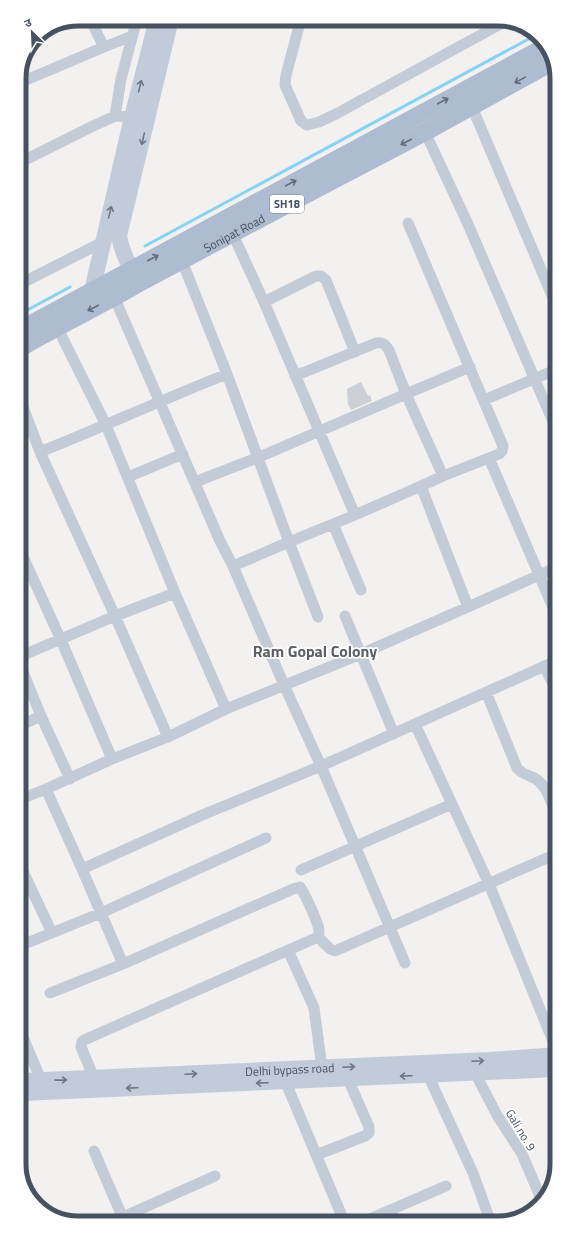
<svg xmlns="http://www.w3.org/2000/svg" width="576" height="1242" font-family="'Titillium Web','Noto Sans Devanagari',sans-serif">
	<style>
		.lines { fill: none; stroke-linecap: round; stroke-linejoin: round }
		.stream { stroke: #86d2f3; stroke-width: 3 }
		.building { fill: #cccfd6 }
		.street { stroke: #c3cbd6; stroke-width: 11 }
		.secondary { stroke: #c2cbda; stroke-width: 16 }
		.primary { stroke: #aebcd1; stroke-width: 18 }
		.oneway { stroke: #616c7c }
		.oneway2 { stroke: #6c7685 }
		.labels { text-anchor: middle; dominant-baseline: central; stroke-width: 3.5; stroke-linejoin: round; paint-order: stroke }
		.shield { fill: #fff; stroke: #7e8590; stroke-width: 1 }
		.shield-label { font-size: 11px; font-weight: bold; fill: #475160 }
		.street-label { font-size: 12px; fill: #475160; stroke: #fff }
		.district-label { font-size: 16px; font-weight: bold; fill: #5c6066; stroke: #fff }
		.rim { fill: none; stroke: #475160; stroke-width: 5 }
	</style>
	<rect width="100%" height="100%" fill="#f3f0f0"/>
	<g class="lines">
		<path class="stream" d="M145,246L536,35
			M20,314L70,287"/>
	</g>
	<path class="building" d="M361,382L368,396L370,395L372,401L351,410L348,404L347,389Z"/>
	<g class="lines">
		<path class="street" d="M90,19L104,47L132,36
			M301,19L286,75L285,85L301,121L307,125L319,122L336,114L506,21
			M19,83L104,47
			M472,107L554,300
			M115,116L121,79L137,19
			M425,132L467,222L555,426
			M19,163L91,127L115,116L138,117
			M408,223L503,446L502,451L499,454L443,476
			M230,228L264,302L355,515
			M20,284L103,242
			M112,292L220,541L233,566L284,685L321,766L405,963
			M264,302L316,276H321L326,280L355,352
			M57,327L106,425L175,593L226,709L361,654L468,607L421,486L355,515L289,542L227,374L182,261
			M295,376L376,343C383,342 385,344 389,350L406,394L470,367
			M20,399L40,452L115,616L168,737
			M484,400L555,370
			M40,452C102,427 164,399 227,374
			M489,458L555,612
			M128,477L183,454
			M195,482L257,458L406,394L443,476L421,486
			M333,524L361,590
			M20,550L61,640L112,759
			M233,566L289,542L318,617
			M468,607L555,568
			M345,616L394,734
			M21,656L115,616L175,593
			M544,666L556,690
			M21,667L41,716L70,779
			M486,692L517,768C523,775 529,775 536,779C547,786 551,803 556,813
			M226,709L168,737L112,759L46,789L82,869L200,816L321,766L556,661
			M415,724L452,804
			M21,725L41,716
			M21,799L46,789
			M21,867L52,933
			M82,869L123,964L293,889L300,887C305,894 318,922 319,930C319,932 319,934 318,937
			M301,870L452,804L489,884L557,1051
			M318,937L330,949L335,951L556,854
			M22,945L101,913L266,838
			M288,950L314,1008L322,1068
			M50,993L123,964
			M22,1035L41,1080
			M475,1073L497,1115L522,1154L542,1201
			M428,1075L473,1173L490,1220
			M283,1076L344,1221
			M94,1078L81,1047L82,1042L84,1040L318,937
			M94,1151L125,1223
			M316,1155L365,1136L369,1133V1127L348,1079
			M391,1210L396,1221
			M123,1217L215,1176
			M365,1221L446,1186"/>
		<g class="secondary">
			<path d="M138,281C130,267 122,253 119,236L171,19"/>
			<path d="M92,291L132,117L157,19"/>
			<path id="s1" d="M22,1081L490,1060L557,1055"/>
			<path d="M22,1093L557,1069"/>
		</g>
		<g class="primary">
			<path d="M20,330L545,47"/>
			<path id="s2" d="M20,348C59,325 100,306 139,283L318,188L425,132L554,61"/>
		</g>
	</g>
	<defs><path id="oneway-shaft" d="M-6 0H5M1.5-3L5.5 0L1.5 3" fill="none" stroke-width="1.6" stroke-linecap="round" stroke-linejoin="round"/></defs>
	<g class="oneway">
		<use href="#oneway-shaft" transform="translate(520 80) rotate(151)"/>
		<use href="#oneway-shaft" transform="translate(443 101) rotate(-28)"/>
		<use href="#oneway-shaft" transform="translate(406 142) rotate(153)"/>
		<use href="#oneway-shaft" transform="translate(291 183) rotate(-28)"/>
		<use href="#oneway-shaft" transform="translate(153 258) rotate(-28)"/>
		<use href="#oneway-shaft" transform="translate(93 308) rotate(153)"/>
	</g>
	<g class="oneway2">
		<use href="#oneway-shaft" transform="translate(140 86) rotate(-76)"/>
		<use href="#oneway-shaft" transform="translate(143 139) rotate(103)"/>
		<use href="#oneway-shaft" transform="translate(110 212) rotate(-77)"/>
		<use href="#oneway-shaft" transform="translate(478 1061) rotate(-3)"/>
		<use href="#oneway-shaft" transform="translate(349 1067) rotate(-3)"/>
		<use href="#oneway-shaft" transform="translate(191 1074) rotate(-3)"/>
		<use href="#oneway-shaft" transform="translate(406 1076) rotate(178)"/>
		<use href="#oneway-shaft" transform="translate(61 1080) rotate(-1)"/>
		<use href="#oneway-shaft" transform="translate(262 1083) rotate(178)"/>
		<use href="#oneway-shaft" transform="translate(132 1088) rotate(178)"/>
	</g>
	<g class="labels">
		<rect class="shield" x="270" y="195" width="34" height="18" rx="3"/>
		<g class="shield-label">
			<text x="287" y="204">SH18</text>
		</g>
		<g class="street-label">
			<text stroke="none"><textPath href="#s2" startOffset="243">Sonipat Road</textPath></text>
			<text stroke="none"><textPath href="#s1" startOffset="268">Delhi bypass road</textPath></text>
			<text transform="translate(521 1130) rotate(59)">Gali no. 9</text>
		</g>
		<g class="district-label">
			<text x="315" y="651">Ram Gopal Colony</text>
		</g>
	</g>
	<path d="M0 0H576V1242H0ZM78 26H498A52 52 0 0 1 550 78V1164A52 52 0 0 1 498 1216H78A52 52 0 0 1 26 1164V78A52 52 0 0 1 78 26Z" fill="#fff" fill-rule="evenodd"/>
	<path class="rim" d="M78 26H498A52 52 0 0 1 550 78V1164A52 52 0 0 1 498 1216H78A52 52 0 0 1 26 1164V78A52 52 0 0 1 78 26Z"/>
	<g transform="translate(32 32) rotate(336)" stroke="#ffffff" stroke-width="3" paint-order="stroke">
	<path d="M0-3L7 15L0 10L-7 15Z" fill="#475160"/>
	<text y="-6" font-size="11" font-weight="bold" text-anchor="middle" fill="#475160">उ</text>
	</g>
</svg>
